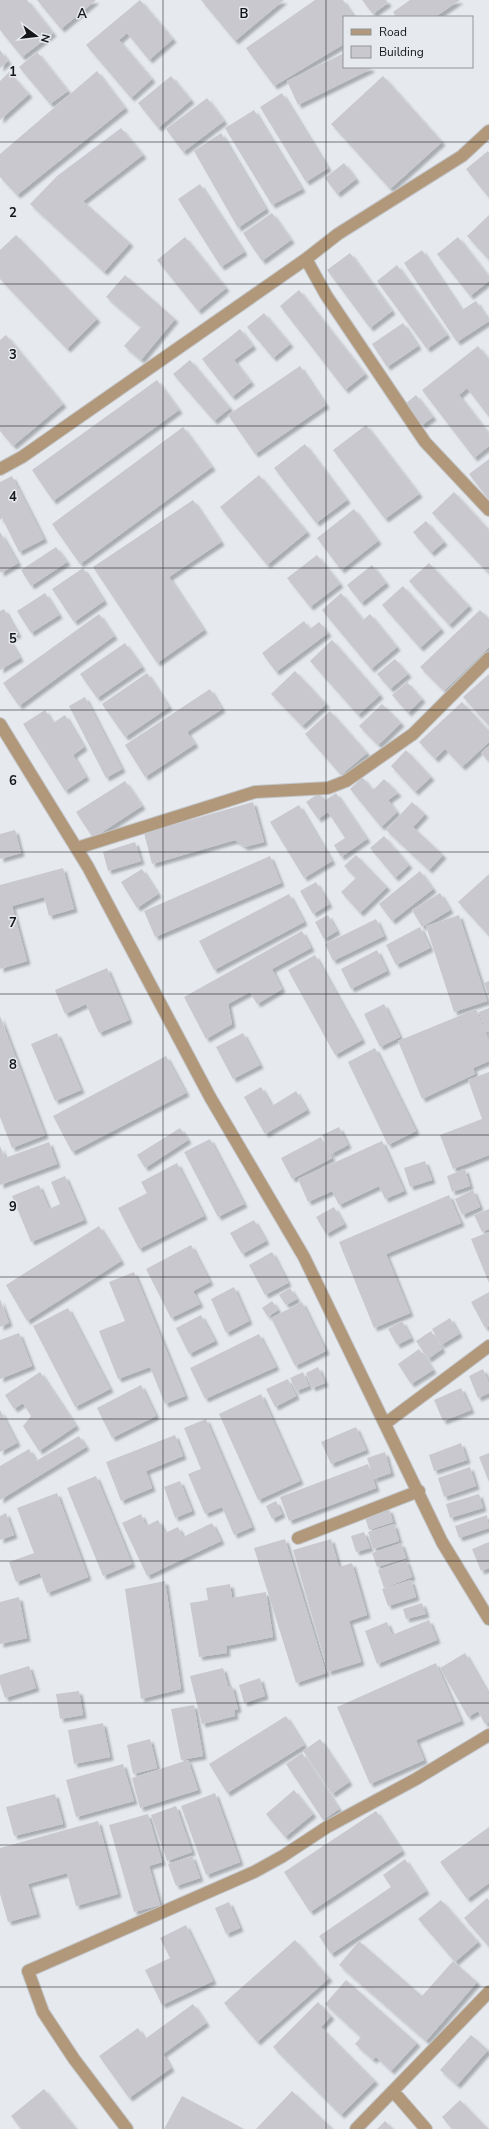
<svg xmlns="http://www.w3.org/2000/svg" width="489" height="2129" font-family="'Nunito Sans',sans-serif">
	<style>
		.building { fill: #c9c8ce; filter: url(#shadow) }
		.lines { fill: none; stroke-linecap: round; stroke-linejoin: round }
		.street-casing { stroke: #c4c8cc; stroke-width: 14 }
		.street { stroke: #b2987b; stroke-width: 12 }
		.grid { fill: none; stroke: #141617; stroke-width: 1; stroke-opacity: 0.55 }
		.grid-label { font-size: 13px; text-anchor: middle; font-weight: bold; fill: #141617; stroke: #e6eaef; stroke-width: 3; stroke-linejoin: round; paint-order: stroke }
	</style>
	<defs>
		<filter id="shadow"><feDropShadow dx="3.5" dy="3.5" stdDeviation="1" flood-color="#0004"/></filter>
	</defs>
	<rect width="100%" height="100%" fill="#e6eaef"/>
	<path class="building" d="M0,0H27L53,33L22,57L0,30Z
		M37,0H96L61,29Z
		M140,0L173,39L149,60L127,33L119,40L152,79L131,98L86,45Z
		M201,0H284L235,41Z
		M315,0H343L354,17H344V44L274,86L246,48Z
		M362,0H386L388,3L373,14Z
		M410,0H460L435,17H396L393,12Z
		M0,50L8,61L0,68Z
		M37,52L68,91L50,104L19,67Z
		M344,53V67H370L371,69L298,105L287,81Z
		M97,71L125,108L17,195L0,177V154Z
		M9,72L29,94L0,120V81Z
		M171,76L191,100L158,128L138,103Z
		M383,76L442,142L390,189L331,124Z
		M282,93L328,168L306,182L260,107Z
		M207,98L224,121L183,152L166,129Z
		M254,110L302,189L272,205L225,128Z
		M121,128L143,155L83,201L130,243L104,272L30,204L57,176Z
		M221,133L266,209L238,228L194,151Z
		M488,151L489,153V198L466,169Z
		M344,163L356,179L337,194L325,178Z
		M200,184L244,252L221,267L178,199Z
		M272,213L291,240L262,261L243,233Z
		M489,215V260L467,236Z
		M16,235L97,319L67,349L0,279V250Z
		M185,237L226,288L198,311L157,260Z
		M458,237L489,277V281L470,296L437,254Z
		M422,250L462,310L476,301L489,321L457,342L404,263Z
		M350,253L392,311L370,328L327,270Z
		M397,265L447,335L427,349L377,281Z
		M125,275L175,319L141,360L124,346L141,327L106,297Z
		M299,290L365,374L345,390L280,306Z
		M264,313L290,344L273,358L247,327Z
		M403,323L418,346L387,367L372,344Z
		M240,329L253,346L234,360L251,382L232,397L202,359Z
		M6,335L63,404L13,446L0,431V340Z
		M478,346L489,360V417L467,388L459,395L489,434V446L474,458L422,390Z
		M190,360L230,408L214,421L173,374Z
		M300,366L326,405L255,454L228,415Z
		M157,380L179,410L53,501L32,470Z
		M416,395L433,417L422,425L405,404Z
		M366,425L419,494L385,519L333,450Z
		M183,427L212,467L80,564L52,524Z
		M305,444L347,500L316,523L274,468Z
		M489,459V500L469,474Z
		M259,475L307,532L267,565L220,507Z
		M12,476L44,539L19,552L2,518L0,520V482Z
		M454,492L489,530V574L432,513Z
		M193,500L221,542L169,577L204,630L157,663L93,567Z
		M354,509L378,541L341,570L317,538Z
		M426,521L444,542L431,553L413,532Z
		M0,532L18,563L1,573L0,571Z
		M56,547L67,562L31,586L21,570Z
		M317,555L340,584L310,607L287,578Z
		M429,563L469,606L449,625L409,581Z
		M372,565L386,583L361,603L347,585Z
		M83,568L104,601L74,622L52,589Z
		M403,586L441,629L420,648L382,605Z
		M45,593L59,615L31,633L17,611Z
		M341,593L363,620L370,614L397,647L371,669L322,610Z
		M4,609L18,634L9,639L20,658L0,670V611Z
		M480,610L489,619V647L444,691L420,667Z
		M99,614L114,636L19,706L3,683Z
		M304,621L310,629L319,622L328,633L276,672L262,653Z
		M332,640L380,695L358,715L310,661Z
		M125,643L142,667L97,698L80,674Z
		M395,659L408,674L390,689L377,674Z
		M295,671L326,704L302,726L271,694Z
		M147,673L169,707L125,737L102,704Z
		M489,674V726L463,697Z
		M407,682L422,699L408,713L392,695Z
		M210,689L222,709L187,732L195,744L145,777L125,745Z
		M85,697L122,769L106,778L69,706Z
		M462,702L489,731V742L462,767L445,749L435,759L419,742Z
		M382,704L401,723L378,745L359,726Z
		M45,710L53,723L65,715L84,747L73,755L86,777L65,791L23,724Z
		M330,711L367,753L341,775L305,734Z
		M489,746V762L481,753Z
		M406,750L431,777L415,792L391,766Z
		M362,777L373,790L384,779L398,793L388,800L397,812L381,827L350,789Z
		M125,781L142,806L93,838L76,812Z
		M319,793L324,801L336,793L367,839L341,857L334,845L345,838L328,812L318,819L306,802Z
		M253,802L264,842L245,847L235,840L152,864L144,833Z
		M412,802L425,814L413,827L443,855L429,870L386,830Z
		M299,805L332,861L304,878L270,822Z
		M15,830L21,853L0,859V834Z
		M384,836L409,865L395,878L370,848Z
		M135,842L141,861L108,871L103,852Z
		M356,855L387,887L360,913L341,892L356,878L344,866Z
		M270,856L281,883L155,937L144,911Z
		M63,868L74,909L49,916L44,897L12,906L27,961L0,969V885Z
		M142,869L158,894L137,908L121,882Z
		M420,871L433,889L392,921L379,904Z
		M489,874V936L458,902Z
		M316,882L329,904L313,914L300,891Z
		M440,893L450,910L422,927L412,910Z
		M289,894L304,922L214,970L199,941Z
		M328,915L337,931L324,939L315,922Z
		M459,915L487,1001L454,1012L426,926Z
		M376,919L384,936L333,961L325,944Z
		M420,927L430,948L396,965L386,945Z
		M302,931L311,948L272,969L282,989L257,1004L250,992L228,1004L232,1024L206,1039L184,997Z
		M377,950L387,971L351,989L341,969Z
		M315,955L362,1040L335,1055L288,970Z
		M107,968L129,1020L99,1033L86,1004L65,1014L55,990Z
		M489,981V997L484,983Z
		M384,1004L400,1037L380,1047L364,1014Z
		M489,1008V1031L486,1032L479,1012Z
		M476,1009L489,1041V1061L473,1068L475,1074L422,1099L398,1041Z
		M0,1016L45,1135L12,1148L0,1117Z
		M57,1033L81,1090L55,1101L31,1044Z
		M243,1033L260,1065L233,1079L216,1047Z
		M375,1048L416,1131L388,1145L348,1062Z
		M166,1056L186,1093L72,1152L53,1116Z
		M489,1072V1155L453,1169L440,1135L482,1119L468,1080Z
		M261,1087L272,1106L296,1091L307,1110L265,1134L244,1097Z
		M339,1127L348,1145L331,1154L322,1135Z
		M180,1128L188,1140L145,1168L137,1155Z
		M321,1137L332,1158L292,1179L281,1158Z
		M210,1139L244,1204L218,1217L184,1152Z
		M382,1141L404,1191L385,1199L379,1186L339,1205L332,1191L308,1202L298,1179Z
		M49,1142L57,1164L0,1185V1146L5,1158Z
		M425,1161L432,1180L410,1187L404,1168Z
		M177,1163L204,1216L139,1249L118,1208L147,1193L141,1182Z
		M465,1169L470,1186L452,1192L447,1176Z
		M65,1176L84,1220L31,1242L12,1196L39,1185L49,1209L60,1204L51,1182Z
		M473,1190L480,1207L462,1215L455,1199Z
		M449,1195L461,1223L386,1254L410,1313L374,1328L339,1242Z
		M334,1207L344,1224L326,1234L316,1217Z
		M489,1209V1229L482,1232L474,1215Z
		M254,1220L266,1241L242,1254L230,1233Z
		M99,1226L121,1261L27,1321L6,1285Z
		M489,1232V1283L471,1239Z
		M191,1245L210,1282L193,1291L200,1304L171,1318L146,1269Z
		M272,1252L288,1283L265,1295L249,1265Z
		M134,1272L185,1396L165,1404L150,1367L118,1379L99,1331L125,1321L109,1282Z
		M234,1287L249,1321L226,1333L211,1299Z
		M290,1288L297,1299L286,1305L279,1295Z
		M489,1292V1326L485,1328L471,1302Z
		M0,1299L9,1323L0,1327Z
		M272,1301L278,1310L268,1317L262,1308Z
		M302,1302L326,1351L295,1366L271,1318Z
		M68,1308L110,1389L75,1407L33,1326Z
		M201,1315L215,1341L189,1354L176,1328Z
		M450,1318L459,1334L441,1345L432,1329Z
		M402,1321L411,1338L397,1345L388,1329Z
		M431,1331L442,1349L428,1359L416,1341Z
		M19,1333L32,1366L0,1379V1340Z
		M259,1334L276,1367L205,1399L190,1368Z
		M419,1349L433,1370L411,1384L398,1364Z
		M318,1367L325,1383L312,1388L306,1373Z
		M483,1369L489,1383V1393L478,1398L469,1376Z
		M40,1372L76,1426L39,1451L23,1426L31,1416L23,1403L14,1409L5,1395Z
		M303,1372L309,1386L296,1391L290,1378Z
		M288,1379L296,1396L275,1407L266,1389Z
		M141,1385L156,1416L112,1438L97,1408Z
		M461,1388L471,1410L443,1421L434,1400Z
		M261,1394L300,1481L258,1500L219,1414Z
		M0,1410L17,1443L0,1452Z
		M206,1419L252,1527L234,1535L222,1507L205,1514L188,1474L201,1469L184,1428Z
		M356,1427L366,1450L331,1464L321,1442Z
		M175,1435L183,1456L146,1471L152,1488L121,1501L106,1462Z
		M79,1436L86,1447L0,1500V1466L29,1449L36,1461Z
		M461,1443L467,1460L434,1471L429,1455Z
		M385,1452L391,1473L374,1479L367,1458Z
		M489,1453V1482L479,1457Z
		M368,1464L376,1488L289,1521L280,1497Z
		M470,1467L476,1486L444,1497L438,1478Z
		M96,1476L132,1564L103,1576L67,1488Z
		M180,1481L192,1511L175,1518L164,1487Z
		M57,1493L88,1577L47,1593L40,1573L16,1582L9,1562L34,1553L17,1508Z
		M479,1494L483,1508L450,1518L446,1504Z
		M276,1501L282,1514L272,1519L266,1506Z
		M389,1509L393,1522L369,1530L365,1517Z
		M6,1513L14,1535L0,1540V1516Z
		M141,1514L146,1526L158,1520L165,1533L178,1527L183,1537L212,1523L221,1541L147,1576L122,1523Z
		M487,1515L489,1528L459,1538L455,1526Z
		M394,1524L399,1541L373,1549L368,1532Z
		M364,1532L370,1548L356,1552L351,1536Z
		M285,1539L326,1673L296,1683L254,1548Z
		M331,1539L339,1567L352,1563L367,1615L349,1621L361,1662L328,1672L293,1550Z
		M489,1542V1568L481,1571L472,1549Z
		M401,1543L406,1558L377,1567L372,1553Z
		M406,1560L412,1577L384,1588L378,1570Z
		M411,1580L416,1597L388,1606L382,1589Z
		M165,1581L181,1689L141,1699L125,1589Z
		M230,1584L232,1598L266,1592L273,1637L226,1646L227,1653L199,1657L190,1603L208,1600L206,1588Z
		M19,1597L27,1638L0,1644V1602Z
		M422,1603L426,1614L406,1619L403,1609Z
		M429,1620L437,1640L377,1664L365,1631L387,1622L392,1635Z
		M465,1653L489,1695V1722L485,1724L478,1711L468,1717L440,1668Z
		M436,1663L461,1721L416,1740L424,1760L370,1784L337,1707Z
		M29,1666L36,1688L5,1698L0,1683V1675Z
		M223,1668L228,1686H232L238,1709L234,1710L235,1716L202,1724L190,1676Z
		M260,1678L265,1696L244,1703L239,1685Z
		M79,1691L83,1715L60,1719L56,1694Z
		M194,1705L203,1756L181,1760L171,1709Z
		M286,1716L304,1745L227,1793L209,1764Z
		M103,1723L110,1757L74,1764L68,1730Z
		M150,1739L157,1768L133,1774L127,1745Z
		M320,1739L349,1782L332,1794L303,1751Z
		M302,1753L339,1809L323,1820L286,1764Z
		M188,1760L198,1790L140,1808L132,1778Z
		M123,1764L134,1801L76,1817L66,1780Z
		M294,1790L313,1814L285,1837L266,1814Z
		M215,1793L240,1862L206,1875L181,1806Z
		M55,1794L63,1824L14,1836L6,1807Z
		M176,1806L192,1852L167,1861L151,1815Z
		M376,1811L402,1851L310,1912L284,1872Z
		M148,1814L162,1862L149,1866L160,1905L134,1912L109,1825Z
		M98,1821L118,1894L76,1906L67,1873L28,1884L37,1914L8,1922L0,1894V1848Z
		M489,1827V1883L467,1899L440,1862Z
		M192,1856L200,1878L176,1886L168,1864Z
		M405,1859L426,1891L331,1954L319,1936L391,1887L383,1875Z
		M487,1898L489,1900V1947L464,1918Z
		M441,1900L478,1942L455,1962L418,1919Z
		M229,1902L240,1928L226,1934L215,1908Z
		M186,1925L213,1981L162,2005L145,1970L170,1958L160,1938Z
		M295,1940L329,1978L257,2042L224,2003Z
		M359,1941L422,1996L453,1961L477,1982L426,2041L339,1965Z
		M346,1980L417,2043L391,2071L376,2057L373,2060L355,2044L361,2037L325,2004Z
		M318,2002L331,2016L321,2027L375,2081L341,2115L273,2047Z
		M193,2004L206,2023L163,2054L171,2068L129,2098L99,2056L138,2028L145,2039Z
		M471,2035L488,2050L457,2085L440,2070Z
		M44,2089L76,2129H21L11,2116Z
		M292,2091L333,2129H256Z
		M182,2096L244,2129H164Z
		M460,2100L488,2129H452L442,2117Z
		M385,2121L393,2129H377Z"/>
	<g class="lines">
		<defs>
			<path id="street" d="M306,259L326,295L425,442L489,510
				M0,469L22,457L306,259L338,234L462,156L489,131
				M0,724L88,867L210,1097L304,1257L442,1542L489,1619
				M77,848L255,792L328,788L346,781L413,734L489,658
				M386,1423L489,1346
				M298,1538L419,1491
				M393,2091L426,2129
				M127,2129L74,2059L43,2012L28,1971L254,1872L283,1856L327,1827L416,1779L489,1735
				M356,2129L489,1992"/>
		</defs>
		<use href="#street" class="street-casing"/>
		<use href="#street" class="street"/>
	</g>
	<path class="grid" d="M163,0V2129M326,0V2129M0,142H489M0,284H489M0,426H489M0,568H489M0,710H489M0,852H489M0,994H489M0,1135H489M0,1277H489M0,1419H489M0,1561H489M0,1703H489M0,1845H489M0,1987H489"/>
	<g class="grid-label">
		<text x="82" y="18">A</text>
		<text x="244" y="18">B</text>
		<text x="13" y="76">1</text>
		<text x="13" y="217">2</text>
		<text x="13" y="359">3</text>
		<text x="13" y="501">4</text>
		<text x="13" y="643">5</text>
		<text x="13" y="785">6</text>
		<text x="13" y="927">7</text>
		<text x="13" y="1069">8</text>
		<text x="13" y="1211">9</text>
	</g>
	<rect x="343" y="16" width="130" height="52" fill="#e6eaef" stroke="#929599"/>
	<rect x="351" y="29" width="20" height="6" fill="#b2987b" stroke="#929599"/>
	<text x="379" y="36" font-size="12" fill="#141617">Road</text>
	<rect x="351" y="46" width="20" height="12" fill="#c9c8ce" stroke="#929599"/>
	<text x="379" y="56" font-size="12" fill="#141617">Building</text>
	<g transform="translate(36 36) rotate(105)" stroke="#e6eaef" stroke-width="3" paint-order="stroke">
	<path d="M0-3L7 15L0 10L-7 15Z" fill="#141617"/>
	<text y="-6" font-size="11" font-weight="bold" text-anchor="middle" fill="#141617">N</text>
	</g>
</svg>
